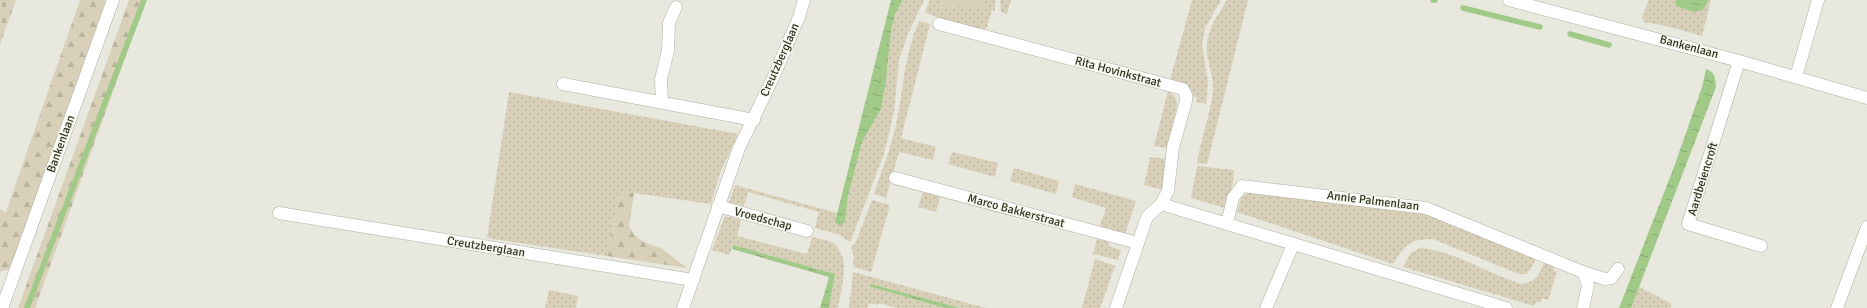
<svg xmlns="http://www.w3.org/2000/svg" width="1867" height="308" font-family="Signika,sans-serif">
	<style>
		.grass { fill: url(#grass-dots) }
		.forest { fill: url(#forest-firs) }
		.cemetery { fill: url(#cemetery-stones) }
		.park { fill: #d8d0b8 }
		.water { fill: url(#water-ripples) }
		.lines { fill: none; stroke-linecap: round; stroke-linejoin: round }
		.stream { stroke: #a1ca89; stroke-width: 5.5 }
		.minor-casing { stroke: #aeafa2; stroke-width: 13 }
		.minor { stroke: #fff; stroke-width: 12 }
		.labels { text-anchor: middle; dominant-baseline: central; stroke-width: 3; stroke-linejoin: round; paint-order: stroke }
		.street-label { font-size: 12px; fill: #323721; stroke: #f5f5ee }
	</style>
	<defs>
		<pattern id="grass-dots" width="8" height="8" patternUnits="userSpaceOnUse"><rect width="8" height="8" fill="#d8d0b8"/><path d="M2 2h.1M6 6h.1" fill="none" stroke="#bab39e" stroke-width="1.8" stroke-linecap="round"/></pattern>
		<pattern id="forest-firs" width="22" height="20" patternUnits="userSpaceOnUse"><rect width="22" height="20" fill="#d8d0b8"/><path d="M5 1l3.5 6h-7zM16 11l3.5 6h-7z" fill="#bab39e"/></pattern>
		<pattern id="cemetery-stones" width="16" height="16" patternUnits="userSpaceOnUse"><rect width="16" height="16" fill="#d8d0b8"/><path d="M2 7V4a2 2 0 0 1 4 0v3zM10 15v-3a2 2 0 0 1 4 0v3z" fill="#bab39e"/></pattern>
		<pattern id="water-ripples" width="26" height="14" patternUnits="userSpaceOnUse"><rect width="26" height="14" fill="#a1ca89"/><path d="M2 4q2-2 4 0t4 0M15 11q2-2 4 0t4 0" fill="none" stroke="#84a570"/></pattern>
	</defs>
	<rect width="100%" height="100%" fill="#e8e8de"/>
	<path class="grass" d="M903,0H924L907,36L899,60L894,112L884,154L851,240L849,242L840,235L815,228L819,212L748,192L744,206L729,202L735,185L837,213L835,222L845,223L848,196L862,142L881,109L886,81L891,31L895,14Z
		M930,0H940L941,8L960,5L985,6V0H995V11L992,10L987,27L983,30L933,16L925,12Z
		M1000,0H1011L1007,14L1001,12Z
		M1192,0H1221L1205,28L1202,45L1208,82L1206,104L1196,102L1197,97L1193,96C1191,83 1181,82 1170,80Z
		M1227,0H1248L1207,164L1197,163C1201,139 1210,115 1213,91C1214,79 1209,66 1207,54C1204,33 1217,17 1227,0Z
		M1649,0H1676V6L1703,10L1709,0H1711L1702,36L1667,26L1644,22L1642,16Z
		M919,21L930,24L901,138L936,147L933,160L899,152L886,198L874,194C882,169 892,146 897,120C904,84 904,57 919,21Z
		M1168,91L1176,98L1177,105L1168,148L1154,146Z
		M509,92L738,134L720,173L711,204L620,191L607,256L487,238Z
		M952,152L998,163L995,177L948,164Z
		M1150,157L1166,159L1163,190L1144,185Z
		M1197,166L1234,170L1233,183L1225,208L1191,198Z
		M1014,168L1059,181L1056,194L1010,181Z
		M1075,184L1136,201L1125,234L1100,226L1106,208L1072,197Z
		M1251,190L1431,214L1536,257L1533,265L1527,274H1519L1433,239C1409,239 1405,245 1393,264L1237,212L1242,197Z
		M923,192L940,196L936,212L918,207Z
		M872,200L890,205L871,272L853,267L854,256L851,247L855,244Z
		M725,216L741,220L737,236L807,254L812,237C819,239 828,240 833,243C852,257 841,289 838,308H829L835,274L733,245L729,255L712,250Z
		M1097,239L1109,242V246L1121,250L1118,260L1093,254Z
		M1420,248C1451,250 1490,274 1521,284C1538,281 1538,276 1545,261L1555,266L1553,270L1557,272L1548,300L1543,298L1541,302H1536L1534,306L1403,267L1411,253Z
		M1095,259L1115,266L1100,308H1082Z
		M853,272L986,308H960L871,284L868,286L945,308H898L879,303L878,305L869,303L867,308H849Z
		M1639,287L1672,304L1671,308H1631Z
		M549,290L578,296L576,308H545Z"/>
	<path class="forest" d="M80,0H106L12,268L0,272V209L6,212Z
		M129,0H146L35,308H18Z
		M620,191L634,193L629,226L634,235L644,242L661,248L687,268L607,256Z"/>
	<path class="cemetery" d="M0,0H16L0,44Z"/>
	<path class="park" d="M940,0H985V6L962,9L960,5L941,8Z"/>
	<path class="water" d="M891,0H903L895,14L891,31L886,81L881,109L862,142L848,196L845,222L840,226L835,222Z
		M1676,0H1709L1703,10L1694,12L1676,6Z
		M1706,69C1716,72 1715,79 1716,87L1631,308H1619L1674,167L1702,87Z
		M733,245L835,274L829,308H820L829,277L732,249Z
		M871,284L960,308H945L868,286Z"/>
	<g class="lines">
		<path class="stream" d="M1433,0H1435
			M1463,8L1540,27
			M1570,34L1609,45
			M27,308L144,0"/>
		<defs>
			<path id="minor" d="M1509,0L1739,61L1867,98
				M939,24L1183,89L1186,95V101L1173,147L1168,191L1161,204
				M1739,61L1688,224L1761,246
				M1796,77L1818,0
				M563,84L754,120
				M662,102L661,79L668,51L669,23L676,7
				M895,178L1138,243
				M718,206L807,231
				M279,213L693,280
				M1227,224L1233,198L1242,186L1426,208L1583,272L1588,285L1583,308
				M1583,272L1605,279L1611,278L1618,269
				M2,308L113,0
				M683,308L739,148L773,78L799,17L804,0
				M1116,308L1147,217L1161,204L1506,308
				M1266,308L1293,245
				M1837,308L1867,227"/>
		</defs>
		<use href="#minor" class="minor-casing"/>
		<use href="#minor" class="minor"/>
	</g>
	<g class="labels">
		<g class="street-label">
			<text transform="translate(1689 47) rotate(15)">Bankenlaan</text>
			<text transform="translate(780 60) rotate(-66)">Creutzberglaan</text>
			<text transform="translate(1118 72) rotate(15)">Rita Hovinkstraat</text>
			<text transform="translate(61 144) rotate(-70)">Bankenlaan</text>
			<text transform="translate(1703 179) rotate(-73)">Aardbeiencroft</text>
			<text transform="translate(1373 201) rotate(7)">Annie Palmenlaan</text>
			<text transform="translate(1016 211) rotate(15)">Marco Bakkerstraat</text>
			<text transform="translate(763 219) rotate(15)">Vroedschap</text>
			<text transform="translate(486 247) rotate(9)">Creutzberglaan</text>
		</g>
	</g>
</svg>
